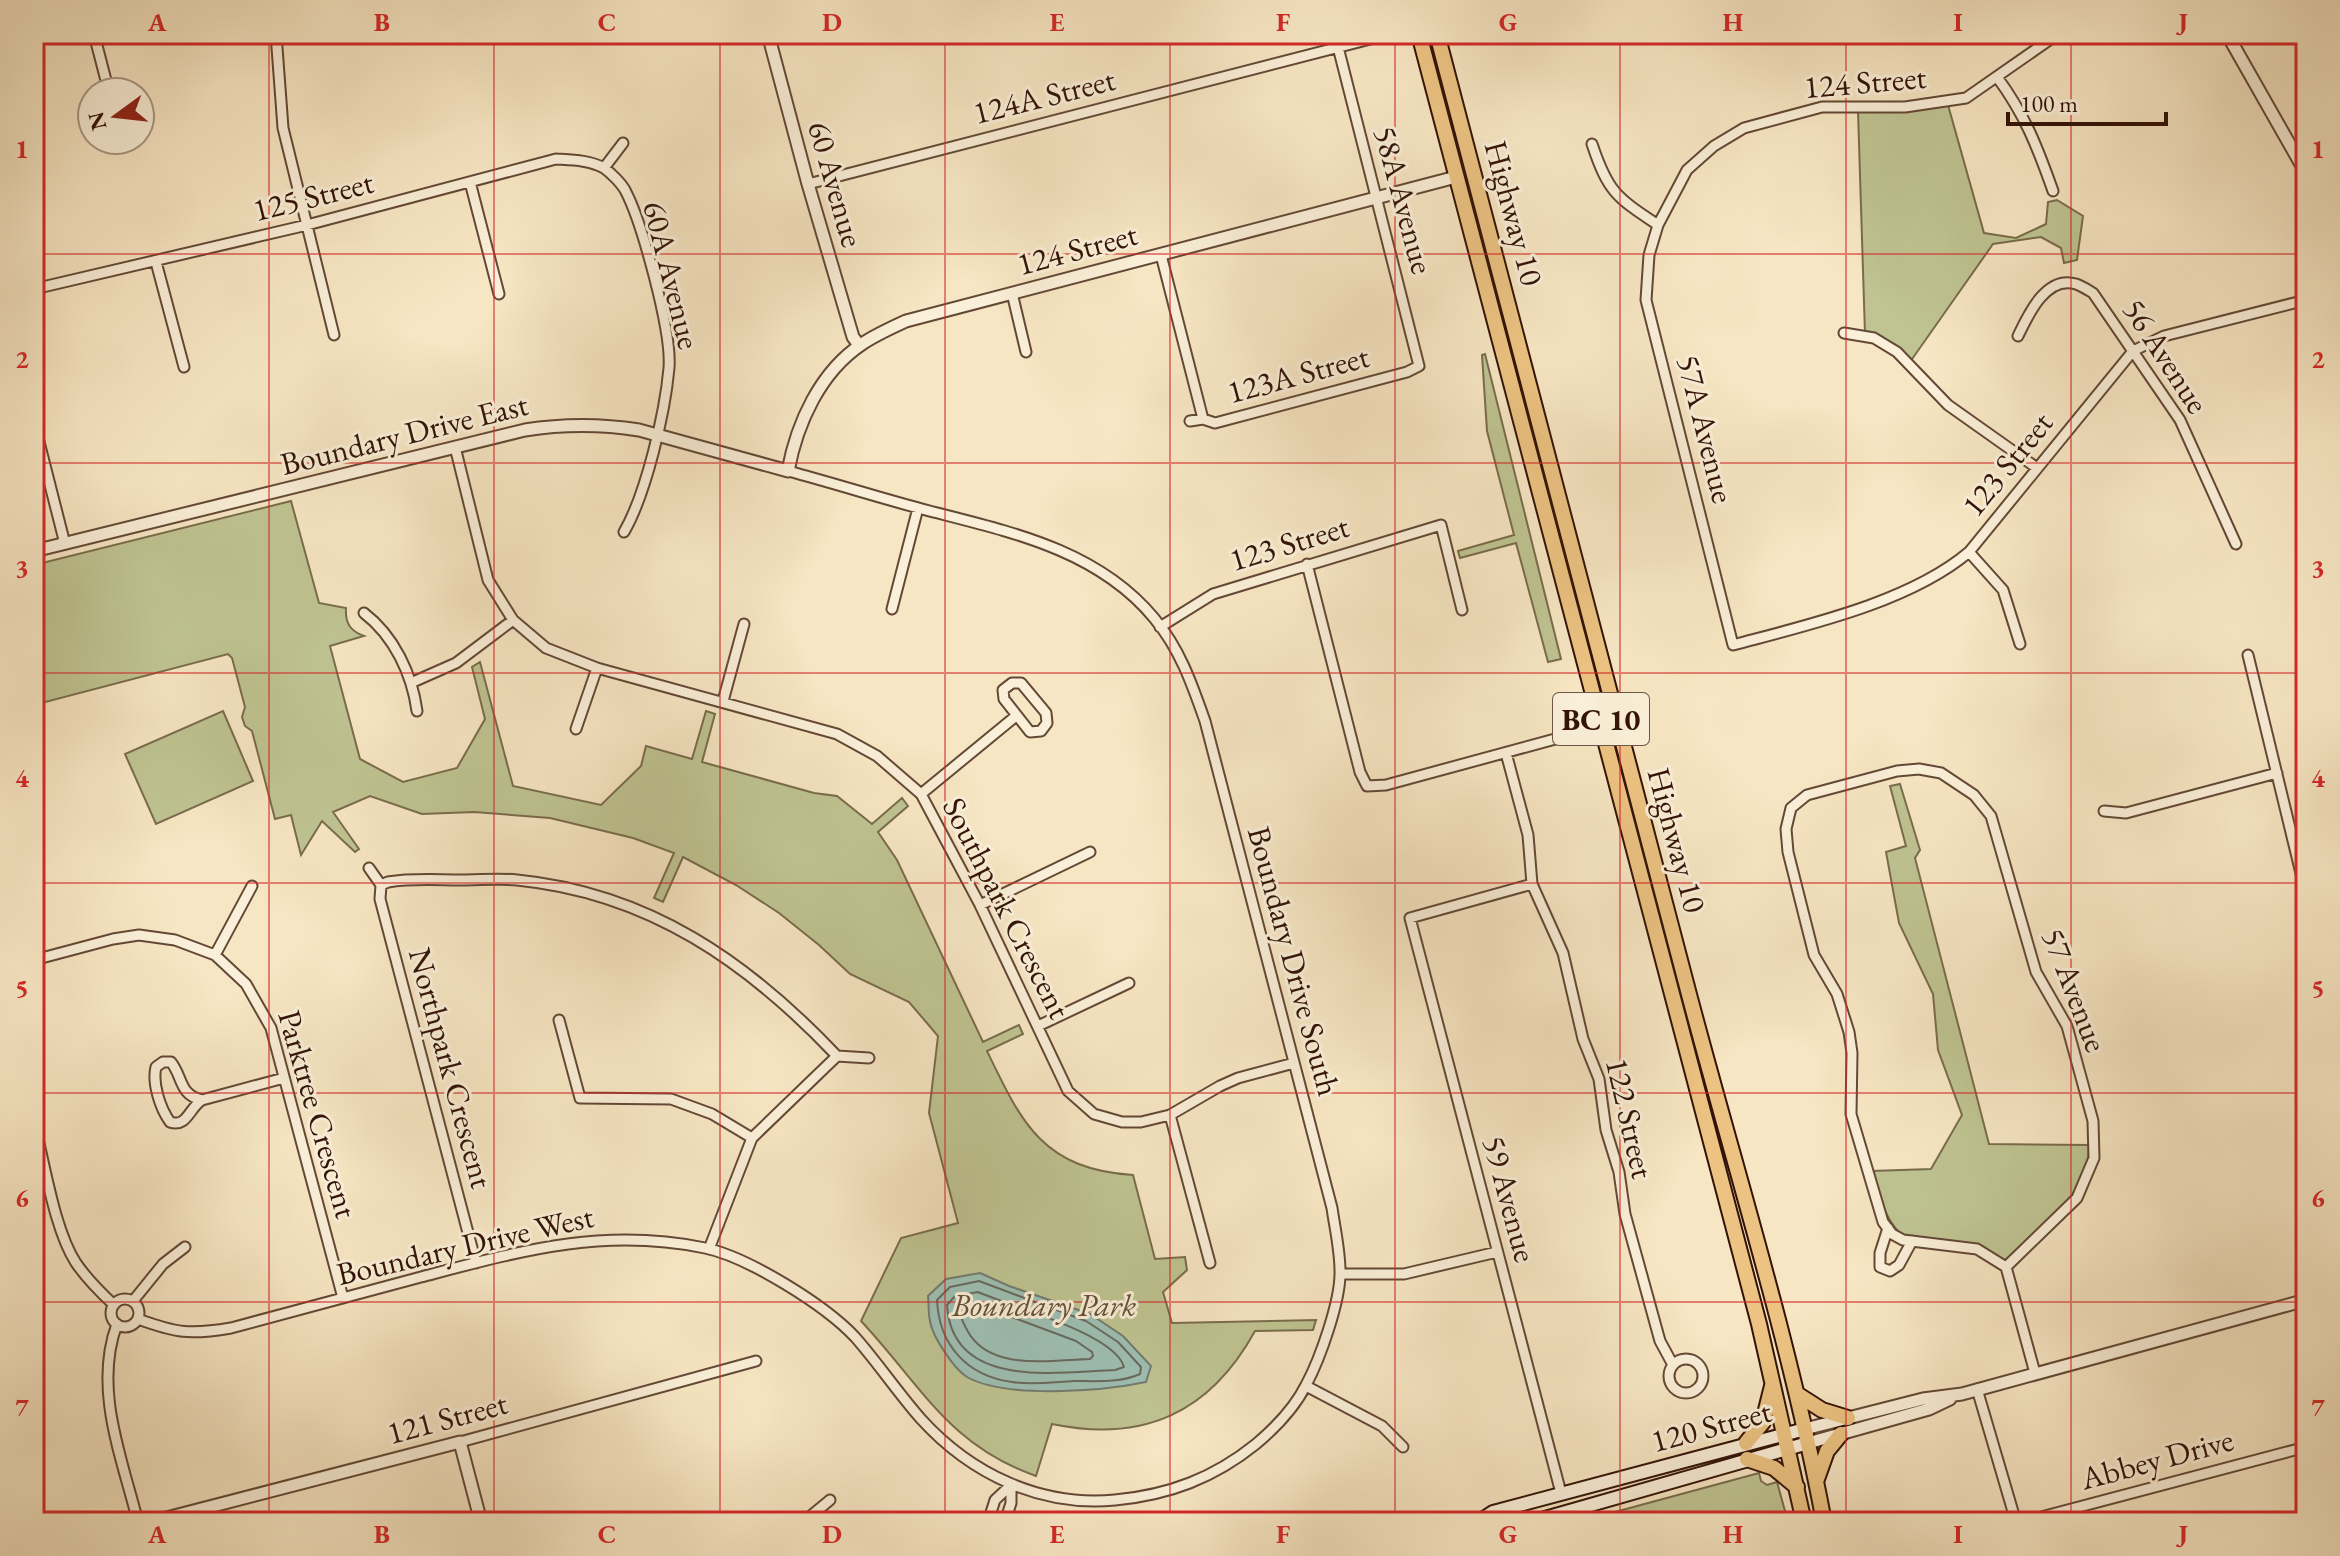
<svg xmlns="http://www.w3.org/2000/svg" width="2340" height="1556" font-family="'EB Garamond',serif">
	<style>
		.green { fill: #bfc492; stroke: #796c4c; stroke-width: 2 }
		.water { fill: #9dc0b4; stroke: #737b6f; stroke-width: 2 }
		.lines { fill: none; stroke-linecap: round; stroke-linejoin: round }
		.shore { stroke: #686a5e; stroke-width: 2 }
		.minor-casing { stroke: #644836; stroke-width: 13 }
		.tertiary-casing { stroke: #644836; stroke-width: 15 }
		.secondary-casing { stroke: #331307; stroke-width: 16 }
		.trunk-casing { stroke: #331307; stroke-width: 18 }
		.minor { stroke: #faefd8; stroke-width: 9 }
		.tertiary { stroke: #faefd8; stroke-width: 11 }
		.secondary { stroke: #faefd8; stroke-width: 12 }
		.trunk { stroke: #ecc382; stroke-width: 14 }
		.grid { fill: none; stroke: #d62828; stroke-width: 2; stroke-opacity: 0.55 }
		.labels { text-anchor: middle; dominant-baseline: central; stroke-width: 6; stroke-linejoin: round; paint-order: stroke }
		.shield { fill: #faefd8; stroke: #6f5546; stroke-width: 2 }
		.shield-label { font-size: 30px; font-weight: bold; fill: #331307 }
		.street-label { font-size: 32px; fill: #331307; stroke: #faefd8 }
		.park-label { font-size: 32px; font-style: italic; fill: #645138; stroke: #faefd8 }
		.neatline { fill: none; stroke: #d62828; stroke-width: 3 }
		.grid-label { font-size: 26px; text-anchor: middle; font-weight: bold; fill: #d62828 }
	</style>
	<rect width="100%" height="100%" fill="#f7e6c3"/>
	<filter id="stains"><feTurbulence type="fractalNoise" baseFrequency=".0025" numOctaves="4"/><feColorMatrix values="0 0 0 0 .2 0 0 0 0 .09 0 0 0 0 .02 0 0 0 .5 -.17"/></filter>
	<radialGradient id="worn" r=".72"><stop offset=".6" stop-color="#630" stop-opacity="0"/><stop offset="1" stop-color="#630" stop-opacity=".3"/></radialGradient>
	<path class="green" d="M1948,105L1984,233L2016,238L2046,224L2048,202L2057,200L2083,216L2077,260L2064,263L2061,248L2041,237L1993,244L1910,362L1865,334L1858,111Z
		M1485,354L1561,659L1548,662L1516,543L1460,558L1458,551L1514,535L1487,431L1482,355Z
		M291,501L319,603L346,608C345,623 350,631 364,636L330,646L360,759L403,782L457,768L485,719L472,667L480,662L513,786L601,805L641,766L646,746L692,759L706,711L715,714L702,762L814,793L837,796L872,824L902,798L908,806L878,832L897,860L983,1042L1019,1025L1023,1034L987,1051C1022,1124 1043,1169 1133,1175L1155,1259L1185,1257L1187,1270L1163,1292L1172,1323L1316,1320L1313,1330L1255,1331C1210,1413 1143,1443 1052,1424L1036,1476C948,1445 921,1385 861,1321L901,1238L958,1223L929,1113L938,1036L909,1002L850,974L819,945L779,913L736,885L683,857L663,902L654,898L674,853L633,838L550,818L474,812L422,814L370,796L333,812L359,849L355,852L322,821L301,855L291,815L275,819L252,731L245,726L242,717L245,707L232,658L228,654L34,705V565Z
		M223,711L253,781L156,824L125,754Z
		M1900,784L1920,850L1915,858L1989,1144L2089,1145C2090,1195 2038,1231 2006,1262L1979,1246L1905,1237C1884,1222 1880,1195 1872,1171L1931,1169L1962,1115L1938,1050L1933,994L1899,923L1886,852L1906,846L1890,786Z
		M1759,1473L1761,1481L1767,1485L1777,1482L1788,1522H1578Z"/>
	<path class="water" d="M980,1273L1009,1286L1090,1314L1123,1336L1151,1366L1146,1382C1103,1391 1006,1399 967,1377C954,1369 932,1336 930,1321C928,1313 929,1304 928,1296L946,1279Z"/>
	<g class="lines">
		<path class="shore" d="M979,1281L1086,1321L1118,1342L1141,1367L1140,1374C1121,1383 1095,1381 1074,1381C1054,1382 1032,1385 1012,1382C967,1376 939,1345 937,1300L950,1287Z
			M978,1292C1010,1306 1115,1334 1124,1367L1115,1370C1056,1372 952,1390 947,1305L955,1296Z
			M977,1304L1076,1341L1092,1352L1093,1356L1090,1359C1050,1360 989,1372 967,1330C963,1322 959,1316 961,1307Z"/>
		<defs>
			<path id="minor" d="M94,34L109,92
				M276,34L283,128L334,335
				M453,34V36L462,34
				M2058,34L1966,98L1905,107H1822L1744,128L1714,146L1687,170L1658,225L1649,255L1646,300L1733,645C1808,625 1910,602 1969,552L2133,351L2164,336L2306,300
				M1997,77C2025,115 2037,146 2053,191
				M1592,144C1608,192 1616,197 1658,225
				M604,168L623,143
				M470,182L499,294
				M808,184L1386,35
				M1161,255L1203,419
				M156,262L184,367
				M34,289L307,225L556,159C572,160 589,160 604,168C611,173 621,183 625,190C642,222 672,332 669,368C665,413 646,494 624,532
				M1012,293L1026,352
				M1844,333L1874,338L1897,352L1948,405L2037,468
				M2018,336C2028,315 2046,275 2076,284C2082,286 2088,290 2093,293L2180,420L2236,544
				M1190,421L1203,419L1215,423L1407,372L1419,366L1338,47
				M34,422L65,544
				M455,447L488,580L513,620L546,648L597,668L837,734L877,756L921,794L980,905L1068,1091L1094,1114L1122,1122H1141L1170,1115L1220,1086L1238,1078L1294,1063
				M1969,552L2003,590L2020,644
				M1307,564L1360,772L1367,786L1386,785L1603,726
				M892,609L918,508
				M364,613C394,636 412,674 417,711
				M1160,627L1213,594L1441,525L1462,610
				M2248,655L2306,894
				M413,682L456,663L513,620
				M1012,683H1021L1046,713L1047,723L1041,731L1030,732L1004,699L1003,690Z
				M723,701L744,624
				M576,729L597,668
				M1506,753L1528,835L1532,884L1563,953L1583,1039L1599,1079L1606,1130L1619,1172L1625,1214L1660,1341L1673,1365
				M921,794L1016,716
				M2104,811L2126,813L2277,773
				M369,868L381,885
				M1532,884L1410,918L1561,1493
				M980,905L1090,852
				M215,955L252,886
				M34,960L113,939L139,935L175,940L215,955L246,984L271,1028L343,1298
				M559,1020L580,1098L671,1099L712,1114L752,1138
				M1038,1026L1129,983
				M837,1056L869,1058
				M202,1100C179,1095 183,1077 171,1062H163L156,1067C152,1083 160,1108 170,1122C187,1128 189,1108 202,1100L284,1078
				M1170,1115L1210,1263
				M34,1123C45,1164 54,1229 76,1263C87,1279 100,1292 114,1305
				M1888,1228L1880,1253V1267L1890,1271L1899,1265L1912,1241
				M476,1263L380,899L381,885L388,882C412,878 437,880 461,880C480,880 499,878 517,880C649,893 748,962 837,1056L752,1138L709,1249
				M2006,1267L2077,1198L2094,1158L2093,1121L2067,1026L2036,972L1991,816L1974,795L1941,773L1919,769L1897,771L1807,795L1791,808L1786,829L1788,852L1814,955L1837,994L1849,1032L1852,1053L1851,1114L1883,1222L1892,1234L1903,1240L1977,1249L2006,1267L2035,1373
				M1341,1274H1404L1497,1252
				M111 1313a14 14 0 1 1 28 0a14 14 0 1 1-28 0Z
				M133,1301L163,1264L185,1247
				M138,1319C176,1333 190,1335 231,1328C294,1311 358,1294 421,1277C520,1251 602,1227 705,1248C748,1257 825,1305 855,1337C878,1363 898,1393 921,1419C971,1474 1040,1507 1115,1500C1169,1495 1214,1478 1256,1444C1275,1428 1295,1407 1306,1385C1320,1359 1341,1300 1340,1271C1340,1250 1335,1229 1332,1208L1205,721C1192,684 1180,649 1154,618C1096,548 1006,531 922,509C877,497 833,483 788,471
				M117,1324C93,1389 122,1458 138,1522
				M1669 1376a17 17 0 1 1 34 0a17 17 0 1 1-34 0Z
				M1306,1386L1382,1426L1403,1447
				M1977,1389L2016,1522
				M460,1442L756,1361
				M796,1522L807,1519L830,1500
				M988,1522L995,1500L1011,1485
				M1005,1522L1011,1503V1485
				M2022,1522L2306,1447"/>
			<path id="tertiary" d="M768,34L808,184L853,337L859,345
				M2227,34L2306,173
				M34,551L525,430C563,424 601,424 639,430L788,471C797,423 820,372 862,344C875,335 891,328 906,321L1456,177
				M1805,1429L1923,1399L1962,1394L2306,1300
				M1808,1443L1929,1409L1950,1399
				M151,1522L460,1442L481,1522"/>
			<path id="secondary" d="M1478,1522L1493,1512L1805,1429
				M1531,1522L1808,1443"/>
			<path id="trunk" d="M1419,34L1759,1324L1804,1522
				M1437,34C1522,350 1603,667 1686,983C1733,1163 1790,1340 1824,1522
				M1797,1394L1822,1410L1848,1418
				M1746,1443L1763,1422L1772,1386
				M1747,1459L1774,1468L1797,1487
				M1817,1479L1827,1451L1841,1434"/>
		</defs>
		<use href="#minor" class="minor-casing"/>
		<use href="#tertiary" class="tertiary-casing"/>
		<use href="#secondary" class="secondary-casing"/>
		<use href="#trunk" class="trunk-casing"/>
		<use href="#minor" class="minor"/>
		<use href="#tertiary" class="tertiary"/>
		<use href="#secondary" class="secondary"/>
		<use href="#trunk" class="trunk"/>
	</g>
	<path class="grid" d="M269,34V1522M494,34V1522M720,34V1522M945,34V1522M1170,34V1522M1395,34V1522M1620,34V1522M1846,34V1522M2071,34V1522M34,254H2306M34,463H2306M34,673H2306M34,883H2306M34,1093H2306M34,1302H2306"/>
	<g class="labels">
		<rect class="shield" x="1553" y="693" width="96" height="52" rx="6"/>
		<g class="shield-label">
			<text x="1601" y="719">BC 10</text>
		</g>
		<g class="street-label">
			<text transform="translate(1865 82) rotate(-5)">124 Street</text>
			<text transform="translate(1044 96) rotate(-14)">124A Street</text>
			<text transform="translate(836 184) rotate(74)">60 Avenue</text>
			<text transform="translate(313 196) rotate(-14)">125 Street</text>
			<text transform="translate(1404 200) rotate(75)">58A Avenue</text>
			<text transform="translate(1514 213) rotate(75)">Highway 10</text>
			<text transform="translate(1077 249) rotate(-15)">124 Street</text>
			<text transform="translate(672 275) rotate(76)">60A Avenue</text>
			<text transform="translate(2166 356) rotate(57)">56 Avenue</text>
			<text transform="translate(1298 374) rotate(-15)">123A Street</text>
			<text transform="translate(1706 429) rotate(76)">57A Avenue</text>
			<text transform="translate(404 434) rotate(-14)">Boundary Drive East</text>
			<text transform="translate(2007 464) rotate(-51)">123 Street</text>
			<text transform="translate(1289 543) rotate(-17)">123 Street</text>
			<text transform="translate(1677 840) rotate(75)">Highway 10</text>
			<text transform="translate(1007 908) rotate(63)">Southpark Crescent</text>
			<text transform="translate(1294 961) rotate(75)">Boundary Drive South</text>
			<text transform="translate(2075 990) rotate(69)">57 Avenue</text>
			<text transform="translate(451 1068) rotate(75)">Northpark Crescent</text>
			<text transform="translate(318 1114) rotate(74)">Parktree Crescent</text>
			<text transform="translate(1630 1118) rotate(77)">122 Street</text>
			<text transform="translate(1510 1199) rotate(75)">59 Avenue</text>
			<text transform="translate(465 1245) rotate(-13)">Boundary Drive West</text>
			<text transform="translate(447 1418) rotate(-15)">121 Street</text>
			<text transform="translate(1711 1426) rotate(-15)">120 Street</text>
			<text transform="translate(2157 1459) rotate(-15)">Abbey Drive</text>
		</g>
		<g class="park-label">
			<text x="1044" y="1305">Boundary Park</text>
		</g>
	</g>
	<rect width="2340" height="1556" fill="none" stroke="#f7e6c3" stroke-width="88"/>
	<g transform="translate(116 116) rotate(255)"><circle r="38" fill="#faefd8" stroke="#aa9784" stroke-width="2"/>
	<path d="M0-6L14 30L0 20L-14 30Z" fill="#8f2418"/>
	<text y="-12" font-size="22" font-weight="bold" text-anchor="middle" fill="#331307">N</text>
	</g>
	<path d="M2008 112v12h158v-12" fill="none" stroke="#331307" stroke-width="4"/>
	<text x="2020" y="112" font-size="24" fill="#331307" stroke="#faefd8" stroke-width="6" paint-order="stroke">100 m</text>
	<rect x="44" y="44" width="2252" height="1468" class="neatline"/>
	<g class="grid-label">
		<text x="157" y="31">A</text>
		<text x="382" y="31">B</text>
		<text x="607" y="31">C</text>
		<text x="832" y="31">D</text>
		<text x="1057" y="31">E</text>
		<text x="1283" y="31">F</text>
		<text x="1508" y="31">G</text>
		<text x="1733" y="31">H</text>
		<text x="1958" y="31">I</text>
		<text x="2183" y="31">J</text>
		<text x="22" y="158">1</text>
		<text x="2318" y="158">1</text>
		<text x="22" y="368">2</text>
		<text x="2318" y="368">2</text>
		<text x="22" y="577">3</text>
		<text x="2318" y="577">3</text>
		<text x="22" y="787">4</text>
		<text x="2318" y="787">4</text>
		<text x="22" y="997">5</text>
		<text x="2318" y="997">5</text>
		<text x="22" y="1207">6</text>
		<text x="2318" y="1207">6</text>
		<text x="22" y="1416">7</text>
		<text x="2318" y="1416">7</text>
		<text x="157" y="1543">A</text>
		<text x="382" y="1543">B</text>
		<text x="607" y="1543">C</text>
		<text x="832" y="1543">D</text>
		<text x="1057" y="1543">E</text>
		<text x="1283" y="1543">F</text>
		<text x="1508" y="1543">G</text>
		<text x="1733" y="1543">H</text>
		<text x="1958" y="1543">I</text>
		<text x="2183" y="1543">J</text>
	</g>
	<rect width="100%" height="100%" filter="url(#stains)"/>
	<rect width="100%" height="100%" fill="url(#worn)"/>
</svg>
